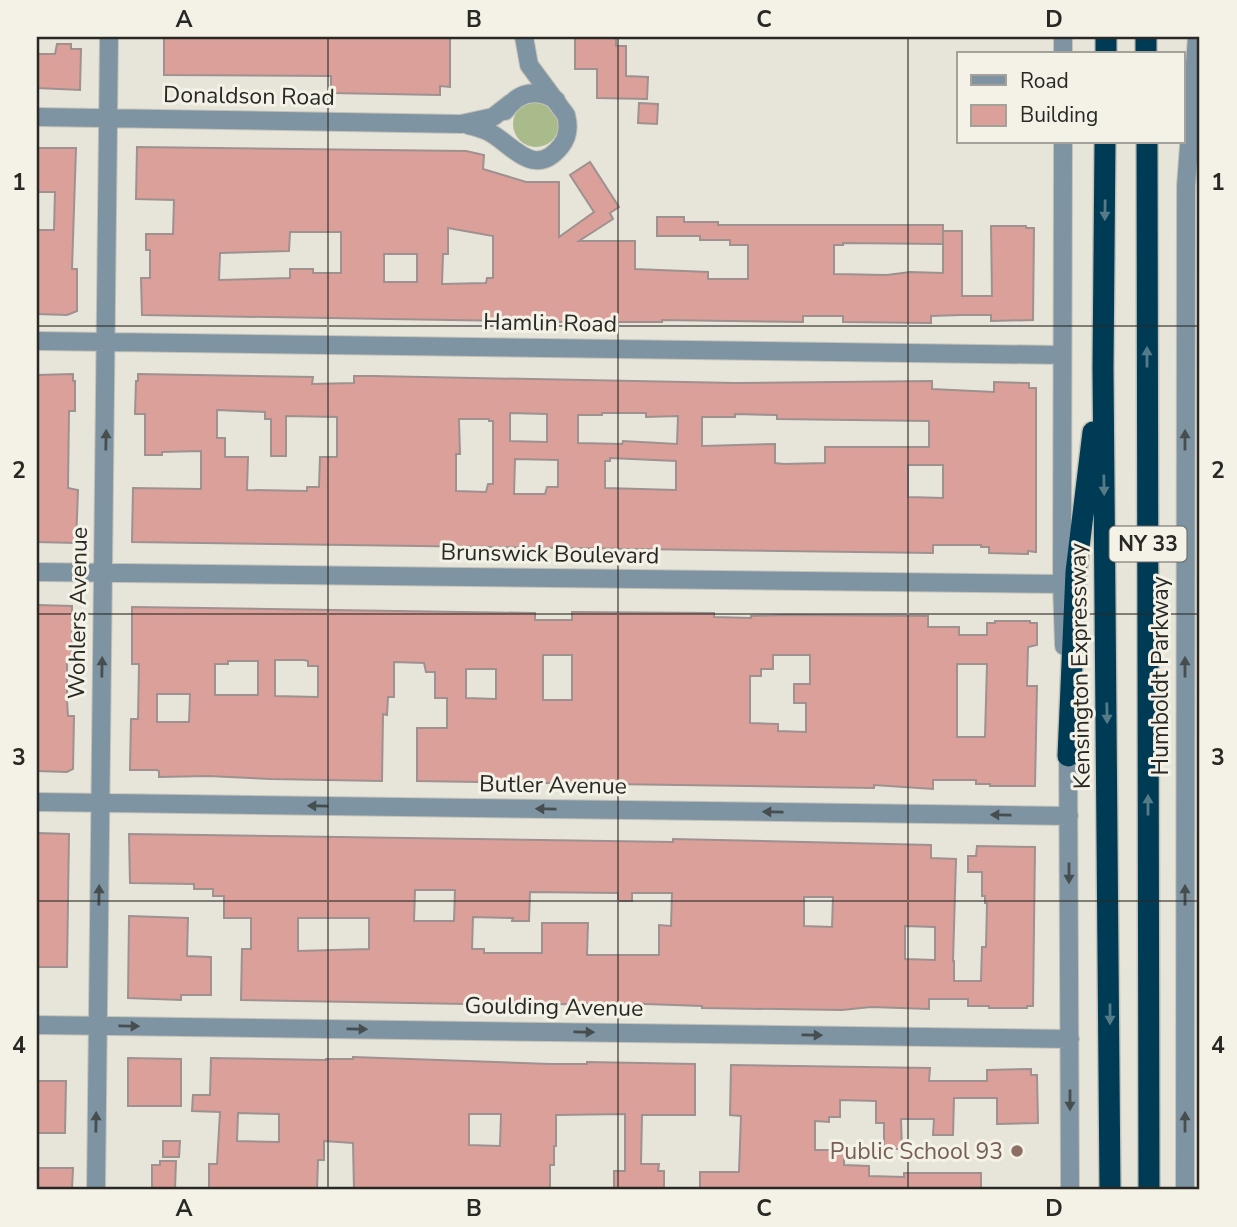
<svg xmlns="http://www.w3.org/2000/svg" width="1237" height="1227" font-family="'Nunito Sans',sans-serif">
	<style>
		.green { fill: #a9ba8b }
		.building { fill: #dba09a; stroke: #9e9190; stroke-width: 2; fill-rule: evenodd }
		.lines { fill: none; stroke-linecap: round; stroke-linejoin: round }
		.minor-casing { stroke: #c5c3b9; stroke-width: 20 }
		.highway-casing { stroke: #c5c3b9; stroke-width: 24 }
		.minor { stroke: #7f94a2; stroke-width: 18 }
		.highway { stroke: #003b55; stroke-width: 21 }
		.oneway { fill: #557b88 }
		.oneway2 { fill: #474e50 }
		.grid { fill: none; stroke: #292824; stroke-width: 2; stroke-opacity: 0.55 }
		.education-dot { fill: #8d6e63; stroke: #f4f2e7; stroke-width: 2.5 }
		.labels { text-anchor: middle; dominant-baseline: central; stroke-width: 6; stroke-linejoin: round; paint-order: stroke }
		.shield { fill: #f4f2e7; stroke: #66655e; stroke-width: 2 }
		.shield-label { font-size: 21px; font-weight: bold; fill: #292824 }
		.street-label { font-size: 23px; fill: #292824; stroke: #f4f2e7 }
		.education-label { font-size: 23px; fill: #785e54; stroke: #f4f2e7; text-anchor: end }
		.neatline { fill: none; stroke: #292824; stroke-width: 2.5 }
		.grid-label { font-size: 23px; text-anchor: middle; font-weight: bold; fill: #292824 }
	</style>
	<rect width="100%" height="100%" fill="#e7e5da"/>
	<path class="green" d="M513 124a23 23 0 1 1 46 0a23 23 0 1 1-46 0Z"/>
	<path class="building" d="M164,37H450V87L440,86V95L331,93V76L164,75Z
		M575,37H616V46H626V76L648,77L647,99L597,98V69H575Z
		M57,44H71V49H81L80,90L37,88V54H55Z
		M639,103L658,104L657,124L638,123Z
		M137,147L466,151L484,155L483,169L526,182H559V237L594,212L570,175L590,162L619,207L610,213L613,219L579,241H635V269L708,272V279H748V245H730V240H700V236H657V217H684V222H718V225H943V244L843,243V245H834V274L887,275L910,272L943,273V231H962V296H992L991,226H1026V228H1034L1033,320L991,321V315H961L931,316V323L843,322V316H803V322L662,320V322H567L142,315L141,278H150V250H146V234H173L174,200L136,199ZM448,228L493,236V278H487L486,283L442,284L443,254H448ZM290,232H341V273H313V269H290V278L219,280L220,253L289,251ZM384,254H417V282H384Z
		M37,148H76L72,269H77V311L67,315L37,314V230H54L55,192H37Z
		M73,374V381H75V411H69L68,488L78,490L76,543L37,542V375Z
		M138,374L313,377L312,384L354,383V376H374L735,383L932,381V389L994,392V382L1029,383V388H1036V552L1028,551V554L989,553V547H981V545H933V553L132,542L133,488L201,489V451L162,452V455H145V414H135L136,381H138ZM217,410L265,412V419H271V456H286V416L337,417V457H320L319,487H307V491L247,490L248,457H225V438H217ZM510,413L547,414V442L510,441ZM602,413H646V417L678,416L677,444L623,441L622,444L578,443V415H602ZM735,414L777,415V419L929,421V447H825V463L784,464L775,463V444L702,446V417H735ZM459,419H489V421H493V484H488L486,492L456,491V454H460ZM610,458L676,461V490L605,488V461H610ZM515,459L558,460V487H547L545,494H514ZM908,465H943V498L908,497Z
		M37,605L72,606V659H67V700L68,716H74L73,769L67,772L37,771Z
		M132,607L535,613V620H572V612L714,613V617L751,618V616L783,615L928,616V627H959V635H987V623H995V621H1030V623H1037V645L1028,647L1027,686H1037L1035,786H990V784H976V780H933V789L874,785V788L417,781V728H447V698H435V672H426L424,663L394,662V697H388L387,715L383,714L382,781L271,779L208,776L159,777V771L157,770H130L131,719H138L139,664H132ZM543,655H572V700H543ZM773,655H810V684H794V703H806V732L778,731V724L750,723V676H761V669H773ZM275,660H304L308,661V666H318V697L275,696ZM228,661H258V695H215V664H228ZM957,664H987L985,737H957ZM466,669H496V699L466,698ZM157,694H190L189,722H157Z
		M37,833L69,834L67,967H37Z
		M129,834L673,842V839L931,845V858L956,859L953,961H954V981H981L982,947H986L987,903H985V896H982V872H968V856H976L977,846L1035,847L1033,1006H1027V1008H989V1006H968V999H929V1009L871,1007L842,1010L702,1008V1006L617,1003L523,1005L241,1000L242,949H251V918H224V896H213V889H194V884L130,883ZM415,890H455L454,921H414ZM530,892L618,893V901H632V893H672L671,926L659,925V955H587L588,923H542V953H484V949H472L473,917L513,918L512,921H529ZM804,897H833L832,927L804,926ZM298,918H369V949L298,951ZM905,926L935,927V960L905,959Z
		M129,916L188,918L187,956L211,957V995H181V1000L128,998Z
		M353,1057L550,1064H587V1062L695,1064V1115H642L641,1164H659L658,1171H664V1190H614V1171H625V1114L556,1115V1146H554V1165H550V1190H354L353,1143L324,1141V1160H318L317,1190H209V1164H217L220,1112L192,1111L193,1095H210L211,1058L326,1060V1059H353ZM238,1113L279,1114V1142L237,1141ZM469,1114H501L500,1146L469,1145Z
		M128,1058L181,1059V1106H128Z
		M731,1065L930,1068L929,1081H987V1070L1031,1069V1075H1037L1038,1123L997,1124V1098H954L953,1135H933L934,1119H901L902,1149H884V1123H876V1101L840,1100V1117H829V1122L815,1121V1150H844V1165L869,1166V1176L904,1177V1173H981V1190H700V1172H739L741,1116L730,1115Z
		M37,1081H66L65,1133H37Z
		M163,1141H180L179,1157H163Z
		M160,1161H176L175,1190H152V1165H160Z
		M37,1168H73L72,1190H37Z"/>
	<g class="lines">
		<defs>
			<path id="minor" d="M1063,54V37
				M505,111C518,92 536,88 556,100
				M37,117L461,124L493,117L511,103
				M468,125C475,127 483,129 489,132C512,144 534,180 561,146C568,137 569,126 566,115L529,65L524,37
				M1063,142L1062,584L1064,646
				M37,341L1062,355
				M37,572L1062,584
				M1068,744L1070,1190
				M37,802L1069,816
				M37,1025L1070,1039
				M96,1190L109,37
				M1185,1190L1186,186L1197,37"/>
			<path id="highway" d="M1146,37V54
				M1106,54V37
				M1105,142L1103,368L1110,1190
				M1147,142L1149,1190
				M1068,756L1076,572L1093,432"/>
		</defs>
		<use href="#minor" class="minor-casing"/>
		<use href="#highway" class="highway-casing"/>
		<use href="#minor" class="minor"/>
		<use href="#highway" class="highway"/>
	</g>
	<defs><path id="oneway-solid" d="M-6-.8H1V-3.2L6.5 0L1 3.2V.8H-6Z" transform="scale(1.75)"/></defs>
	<g class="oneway">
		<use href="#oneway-solid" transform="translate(1105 210) rotate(91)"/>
		<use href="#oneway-solid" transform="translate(1147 357) rotate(-90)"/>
		<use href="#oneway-solid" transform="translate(1104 485) rotate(89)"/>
		<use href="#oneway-solid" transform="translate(1107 713) rotate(89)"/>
		<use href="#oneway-solid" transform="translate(1148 805) rotate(-90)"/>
		<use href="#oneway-solid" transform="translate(1110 1014) rotate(90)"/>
	</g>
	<g class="oneway2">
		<use href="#oneway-solid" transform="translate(106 440) rotate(-89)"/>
		<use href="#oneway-solid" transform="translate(1185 440) rotate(-90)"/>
		<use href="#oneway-solid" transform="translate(102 667) rotate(-89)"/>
		<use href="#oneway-solid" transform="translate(1185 667) rotate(-90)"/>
		<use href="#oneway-solid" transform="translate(318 806) rotate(-179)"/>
		<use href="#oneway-solid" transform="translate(546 809) rotate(-179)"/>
		<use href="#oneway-solid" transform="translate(773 812) rotate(-179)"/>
		<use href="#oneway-solid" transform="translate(1001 815) rotate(-179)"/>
		<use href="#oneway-solid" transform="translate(1069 873) rotate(90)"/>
		<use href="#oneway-solid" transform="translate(99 895) rotate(-89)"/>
		<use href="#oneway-solid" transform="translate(1185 895) rotate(-90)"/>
		<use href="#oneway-solid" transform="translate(129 1026) rotate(1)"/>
		<use href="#oneway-solid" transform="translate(357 1029) rotate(1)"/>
		<use href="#oneway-solid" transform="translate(584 1032) rotate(1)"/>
		<use href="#oneway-solid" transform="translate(812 1035) rotate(1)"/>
		<use href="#oneway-solid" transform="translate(1070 1100) rotate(90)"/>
		<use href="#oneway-solid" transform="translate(96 1122) rotate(-89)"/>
		<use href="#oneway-solid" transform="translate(1185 1122) rotate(-90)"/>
	</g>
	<path class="grid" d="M328,37V1190M618,37V1190M908,37V1190M37,326H1200M37,614H1200M37,901H1200"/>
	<circle class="education-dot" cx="1017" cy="1151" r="7"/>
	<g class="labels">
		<rect class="shield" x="1109.5" y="526.5" width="77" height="35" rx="5"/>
		<g class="shield-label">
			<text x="1148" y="544">NY 33</text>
		</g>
		<g class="street-label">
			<text transform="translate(249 96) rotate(1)">Donaldson Road</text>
			<text transform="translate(550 323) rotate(1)">Hamlin Road</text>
			<text transform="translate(550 554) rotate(1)">Brunswick Boulevard</text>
			<text transform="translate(78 613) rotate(-89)">Wohlers Avenue</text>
			<text transform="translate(1080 666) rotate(-91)">Kensington Expressway</text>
			<text transform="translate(1160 676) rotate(-90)">Humboldt Parkway</text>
			<text transform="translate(553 785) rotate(1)">Butler Avenue</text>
			<text transform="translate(554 1007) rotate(1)">Goulding Avenue</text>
		</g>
		<g class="education-label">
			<text x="1003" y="1151">Public School 93</text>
		</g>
	</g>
	<rect width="1237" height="1227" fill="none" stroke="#f4f2e7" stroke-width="77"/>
	<rect x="957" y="52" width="228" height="91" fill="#f4f2e7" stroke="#a3a199" stroke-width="2"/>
	<rect x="971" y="75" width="35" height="10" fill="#7f94a2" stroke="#a3a199" stroke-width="2"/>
	<text x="1020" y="88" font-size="21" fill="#292824">Road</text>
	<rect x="971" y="105" width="35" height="21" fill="#dba09a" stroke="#a3a199" stroke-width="2"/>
	<text x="1020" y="122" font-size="21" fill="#292824">Building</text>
	<rect x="38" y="38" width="1160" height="1150" class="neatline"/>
	<g class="grid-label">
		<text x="184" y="27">A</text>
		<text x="474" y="27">B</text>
		<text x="764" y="27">C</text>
		<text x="1054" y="27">D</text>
		<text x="19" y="190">1</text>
		<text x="1218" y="190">1</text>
		<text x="19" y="478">2</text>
		<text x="1218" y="478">2</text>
		<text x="19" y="765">3</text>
		<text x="1218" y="765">3</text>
		<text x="19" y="1053">4</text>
		<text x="1218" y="1053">4</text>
		<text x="184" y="1216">A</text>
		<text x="474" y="1216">B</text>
		<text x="764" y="1216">C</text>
		<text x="1054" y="1216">D</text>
	</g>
</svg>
